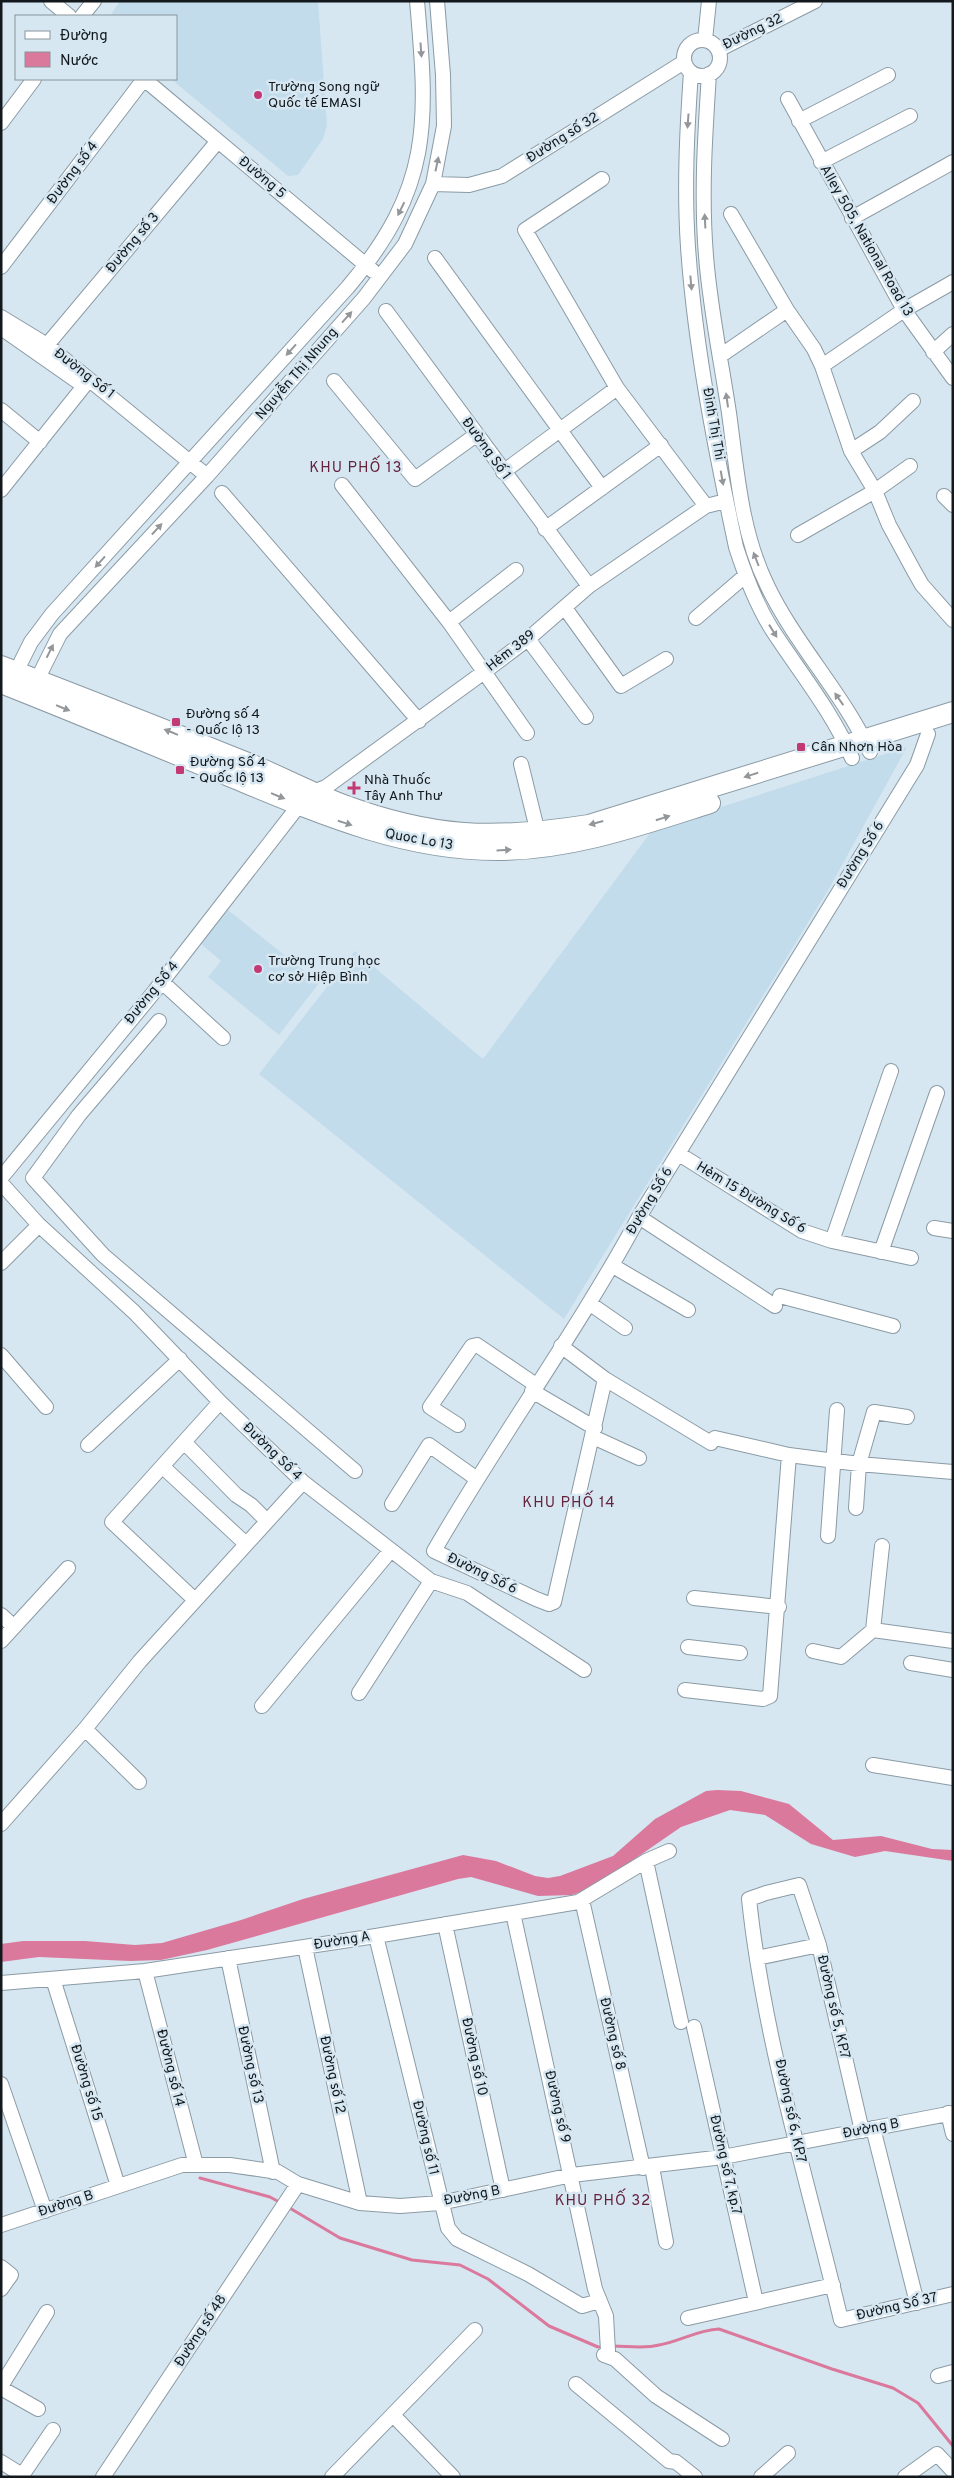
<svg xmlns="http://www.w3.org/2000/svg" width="954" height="2478" font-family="Overpass,sans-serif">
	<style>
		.built { fill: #c3dceb }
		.water { fill: #db799c }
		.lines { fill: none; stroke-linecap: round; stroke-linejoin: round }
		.stream { stroke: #db799c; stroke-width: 3 }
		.minor-casing { stroke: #8b9ba5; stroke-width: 16 }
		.highway-casing { stroke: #8b9ba5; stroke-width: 22 }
		.minor { stroke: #fff; stroke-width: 14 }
		.highway { stroke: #fff; stroke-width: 20 }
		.oneway { fill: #949799 }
		.poi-dot { fill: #c23974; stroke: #d6e7f2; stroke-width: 2 }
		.labels { text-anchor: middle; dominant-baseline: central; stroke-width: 5; stroke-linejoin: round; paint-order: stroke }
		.street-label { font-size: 14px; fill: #12181c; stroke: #d6e7f2 }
		.poi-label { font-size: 14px; fill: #12181c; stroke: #d6e7f2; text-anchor: start }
		.neighbourhood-label { font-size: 15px; letter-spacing: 1px; fill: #65233e; stroke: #d6e7f2 }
	</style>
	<rect width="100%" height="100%" fill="#d6e7f2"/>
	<path class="built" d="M120,1H318L327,125L323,139L298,175L288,176L171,79H176V16H110Z
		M907,747L830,887L564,1319L259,1074L355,951L483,1059L653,829Z
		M228,910L319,983L279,1035L208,977L221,961L200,943Z"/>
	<path class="water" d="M717,1790L741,1791L789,1804L833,1840L881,1836L932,1849L953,1850V1861L885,1851L855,1857L811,1844L765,1815L730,1810L681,1827L626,1865L599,1886L572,1895L538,1896L471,1877L458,1879L207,1950L161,1960L130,1961L39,1957L1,1962V1944L23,1941H85L135,1945L162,1943L241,1920L303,1899L463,1855L496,1861L535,1876L548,1878L560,1876L613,1856L655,1819L706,1791Z"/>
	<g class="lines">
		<path class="stream" d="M200,2178L270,2197L281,2203
			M288,2207L340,2238L412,2260L460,2265L488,2279L549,2326L598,2347H604
			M613,2346C627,2346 645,2349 659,2345C681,2341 697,2330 719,2329L832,2369L893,2388L918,2403L953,2446"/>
		<defs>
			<path id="minor" d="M51,1L69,16
				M82,16L94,1
				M705,40L709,1
				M684 58a18 18 0 1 1 36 0a18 18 0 1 1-36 0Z
				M718,50L815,1
				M691,72C687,130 684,188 688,247C695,347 715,448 736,547C745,575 755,602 771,628C798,670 832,711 852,758
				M709,74C705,135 701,195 706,256C710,308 721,360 729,413C737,471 741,532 767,585C795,644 843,693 870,752
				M144,79L373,271
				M788,99L904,310L953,378
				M799,121L888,75
				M1,123L34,79
				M821,162L910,116
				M602,179L525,230L617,388L706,506L726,501
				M433,184L469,185L502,176L684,62
				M731,214L787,310L814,349L822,366L851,451L875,491L889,525L914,571L922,585L953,620
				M852,218L953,162
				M435,258L602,488
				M1,267L144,79
				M386,311L589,586
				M1,317L47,345L207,476
				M1,328L84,386L1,490
				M47,345L218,141
				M933,352L953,334
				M720,356L787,310
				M822,366L904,310L953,282
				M334,381L415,479L476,435
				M1,410L40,442
				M851,451L880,432L913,401
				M503,472L617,388
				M342,485L449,622L527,733
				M222,493L419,721
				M944,496L953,505
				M545,529L661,445
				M798,535L875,491L910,466
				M565,608L621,686L666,659
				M696,618L745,576
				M449,622L516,570
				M528,639L586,717
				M12,680L31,642L52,614L348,287C432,187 428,124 417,1
				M33,688L60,634L207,476L364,298L405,244L433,184L444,126L443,75L437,1
				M521,764L538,833
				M313,792L326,787L484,672L528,639L589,586L706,506
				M162,982L223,1038
				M159,1021L79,1115L33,1178L103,1255L355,1471
				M679,1154L802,1231L832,1241L911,1258
				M1,1178L154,992L300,804
				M1,1183L39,1225L134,1312L220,1402L303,1482L431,1581L467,1593L584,1670
				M639,1217L775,1306
				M934,1228L953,1231
				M832,1241L891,1071
				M881,1252L937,1093
				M1,1263L39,1225
				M613,1266L688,1310
				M780,1296L893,1326
				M589,1303L625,1328
				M561,1346L605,1379L711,1443
				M1,1355L46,1407
				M605,1379L554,1602L549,1604L536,1599L434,1551C499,1438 577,1332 639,1217L917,765L928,734
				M532,1391L595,1428
				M458,1425L430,1407L472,1346L477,1345L536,1385
				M593,1437L639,1458
				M715,1438L789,1455L859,1464L953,1472
				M184,1442L236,1495L251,1505L267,1521
				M88,1445L180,1359
				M163,1467L246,1544
				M392,1504L429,1445L477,1479
				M856,1508L859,1464L874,1412L907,1417
				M828,1536L837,1410
				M694,1598L779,1607
				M195,1600L112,1522L220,1402
				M1,1615L14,1627
				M873,1630L953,1641
				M1,1641L68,1568
				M688,1647L740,1653
				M813,1651L841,1657L873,1630L882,1546
				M911,1663L953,1670
				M685,1690L763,1699L770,1696L789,1455
				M359,1693L431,1581
				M262,1706L391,1550
				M85,1729L139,1782
				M873,1765L953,1778
				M1,1824L85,1729L140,1661L303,1482
				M646,1861L681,2022
				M582,1900L643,2168
				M513,1913L595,2289L606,2316L608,2351
				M445,1924L503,2190
				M376,1936L448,2228L457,2239L528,2274L582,2306L599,2301
				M305,1947L360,2203
				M228,1958L273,2172
				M757,1958L819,1945
				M145,1971L196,2165
				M53,1979L118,2186
				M1,1983L145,1971L376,1936L578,1902L646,1861L669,1851
				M694,2027L756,2302
				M1,2084L45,2211
				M948,2113L953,2134
				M873,2128L917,2303
				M862,2131L819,1945L799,1885L766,1893L749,1899C764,2041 808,2182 841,2320L953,2294
				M652,2167L666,2242
				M1,2225L182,2165H230L278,2172L298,2184L360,2203L400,2206L440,2203L572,2175L723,2157L953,2113
				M1,2267L11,2275L1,2289
				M688,2318L833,2285
				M604,2355L615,2359L656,2396L722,2439
				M938,2376L953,2372
				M576,2384L669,2461L676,2462L695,2477
				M1,2386L47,2312
				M1,2388L38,2409
				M393,2415L453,2477
				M1,2462L22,2475
				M21,2477L53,2430
				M103,2477L298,2184
				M332,2477L475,2330
				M761,2477L788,2453
				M905,2477L937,2454L953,2471"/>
			<path id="highway" d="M1,666C81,697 161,728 240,760C274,773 307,791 341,804C432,838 494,840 589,825L953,712
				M1,683C77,713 153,745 229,776C316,812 401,850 497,850C571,850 641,825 710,803"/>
		</defs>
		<use href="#minor" class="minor-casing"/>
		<use href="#highway" class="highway-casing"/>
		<use href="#minor" class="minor"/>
		<use href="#highway" class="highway"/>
	</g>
	<defs><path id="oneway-solid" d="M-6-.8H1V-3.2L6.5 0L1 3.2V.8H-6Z" transform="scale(1.25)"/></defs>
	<g class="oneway">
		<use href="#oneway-solid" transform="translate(421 50) rotate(86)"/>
		<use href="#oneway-solid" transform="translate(688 121) rotate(94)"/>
		<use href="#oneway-solid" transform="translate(437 164) rotate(-78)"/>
		<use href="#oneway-solid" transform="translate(401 209) rotate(116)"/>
		<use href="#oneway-solid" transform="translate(705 221) rotate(-93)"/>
		<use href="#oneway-solid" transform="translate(691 283) rotate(85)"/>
		<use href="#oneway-solid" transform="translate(347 317) rotate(-48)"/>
		<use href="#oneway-solid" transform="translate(291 350) rotate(132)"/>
		<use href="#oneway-solid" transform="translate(727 400) rotate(-98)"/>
		<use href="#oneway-solid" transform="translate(722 478) rotate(80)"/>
		<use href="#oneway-solid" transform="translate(157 529) rotate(-47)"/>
		<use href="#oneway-solid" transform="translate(756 559) rotate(-111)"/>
		<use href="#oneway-solid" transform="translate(100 562) rotate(132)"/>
		<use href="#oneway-solid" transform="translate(773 631) rotate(58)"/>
		<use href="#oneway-solid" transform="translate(50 651) rotate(-63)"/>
		<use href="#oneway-solid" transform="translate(839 699) rotate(-125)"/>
		<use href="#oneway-solid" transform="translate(63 708) rotate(22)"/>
		<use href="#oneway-solid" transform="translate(171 732) rotate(-158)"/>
		<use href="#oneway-solid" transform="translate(751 775) rotate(163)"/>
		<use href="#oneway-solid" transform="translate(278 796) rotate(22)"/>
		<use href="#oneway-solid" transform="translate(663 818) rotate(-17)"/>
		<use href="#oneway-solid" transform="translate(345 823) rotate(18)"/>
		<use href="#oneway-solid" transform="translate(596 823) rotate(165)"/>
		<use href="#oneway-solid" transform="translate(504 850) rotate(-3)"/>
	</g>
	<g class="poi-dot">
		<circle cx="258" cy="95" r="5"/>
		<rect x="171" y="717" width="10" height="10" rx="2.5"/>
		<rect x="796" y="742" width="10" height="10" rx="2.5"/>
		<rect x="175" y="765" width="10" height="10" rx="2.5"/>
		<path d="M351.5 780.5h5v5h5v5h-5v5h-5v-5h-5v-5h5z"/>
		<circle cx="258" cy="969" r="5"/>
	</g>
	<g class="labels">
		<g class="street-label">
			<text transform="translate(753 32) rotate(-26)">Đường 32</text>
			<text transform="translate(563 138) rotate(-32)">Đường số 32</text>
			<text transform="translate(73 173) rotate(-53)">Đường số 4</text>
			<text transform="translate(262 178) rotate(40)">Đường 5</text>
			<text transform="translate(866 241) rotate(60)">Alley 505, National Road 13</text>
			<text transform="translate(133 243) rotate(-50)">Đường số 3</text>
			<text transform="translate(84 374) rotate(38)">Đường Số 1</text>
			<text transform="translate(297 374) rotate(-49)">Nguyễn Thị Nhung</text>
			<text transform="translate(713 424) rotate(80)">Đinh Thị Thi</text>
			<text transform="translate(486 449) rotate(54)">Đường Số 1</text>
			<text transform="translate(511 651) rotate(-38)">Hẻm 389</text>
			<text transform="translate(419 840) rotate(10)">Quoc Lo 13</text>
			<text transform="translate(861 855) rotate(-58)">Đường Số 6</text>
			<text transform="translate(152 993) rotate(-51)">Đường Số 4</text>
			<text transform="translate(751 1198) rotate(31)">Hẻm 15 Đường Số 6</text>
			<text transform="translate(650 1201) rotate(-59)">Đường Số 6</text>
			<text transform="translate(272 1452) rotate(44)">Đường Số 4</text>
			<text transform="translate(482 1574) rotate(26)">Đường Số 6</text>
			<text transform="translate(342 1941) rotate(-9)">Đường A</text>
			<text transform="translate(833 2007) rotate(77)">Đường số 5, KP.7</text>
			<text transform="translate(612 2034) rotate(77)">Đường số 8</text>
			<text transform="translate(474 2057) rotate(78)">Đường số 10</text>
			<text transform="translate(250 2065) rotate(78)">Đường số 13</text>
			<text transform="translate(170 2068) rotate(76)">Đường số 14</text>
			<text transform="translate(332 2075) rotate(78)">Đường số 12</text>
			<text transform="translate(86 2083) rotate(73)">Đường số 15</text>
			<text transform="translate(557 2107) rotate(77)">Đường số 9</text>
			<text transform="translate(790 2111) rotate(78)">Đường số 6, KP.7</text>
			<text transform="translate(871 2129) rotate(-11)">Đường B</text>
			<text transform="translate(425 2138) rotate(77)">Đường số 11</text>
			<text transform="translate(725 2165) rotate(77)">Đường số 7, kp.7</text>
			<text transform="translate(472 2196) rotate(-11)">Đường B</text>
			<text transform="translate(66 2204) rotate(-18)">Đường B</text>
			<text transform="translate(897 2307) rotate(-13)">Đường Số 37</text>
			<text transform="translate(201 2331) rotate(-57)">Đường số 48</text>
		</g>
		<g class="poi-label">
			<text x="268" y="87">Trường Song ngữ<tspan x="268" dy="16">Quốc tế EMASI</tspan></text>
			<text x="186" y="714">Đường số 4<tspan x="186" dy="16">- Quốc lộ 13</tspan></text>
			<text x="811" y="747">Cân Nhơn Hòa</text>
			<text x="190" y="762">Đường Số 4<tspan x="190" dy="16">- Quốc lộ 13</tspan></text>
			<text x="364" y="780">Nhà Thuốc<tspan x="364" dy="16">Tây Anh Thư</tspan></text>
			<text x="268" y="961">Trường Trung học<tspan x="268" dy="16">cơ sở Hiệp Bình</tspan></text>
		</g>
		<g class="neighbourhood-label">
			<text x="356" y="468">KHU PHỐ 13</text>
			<text x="569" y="1503">KHU PHỐ 14</text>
			<text x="603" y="2201">KHU PHỐ 32</text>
		</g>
	</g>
	<rect width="954" height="2478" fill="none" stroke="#12181c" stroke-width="5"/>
	<rect x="15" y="15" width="162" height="65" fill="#d6e7f2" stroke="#88949c"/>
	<rect x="25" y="31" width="25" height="8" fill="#ffffff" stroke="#88949c"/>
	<text x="60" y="40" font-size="15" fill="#12181c">Đường</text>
	<rect x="25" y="52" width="25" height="15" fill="#db799c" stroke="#88949c"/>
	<text x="60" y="65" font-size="15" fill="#12181c">Nước</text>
</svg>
